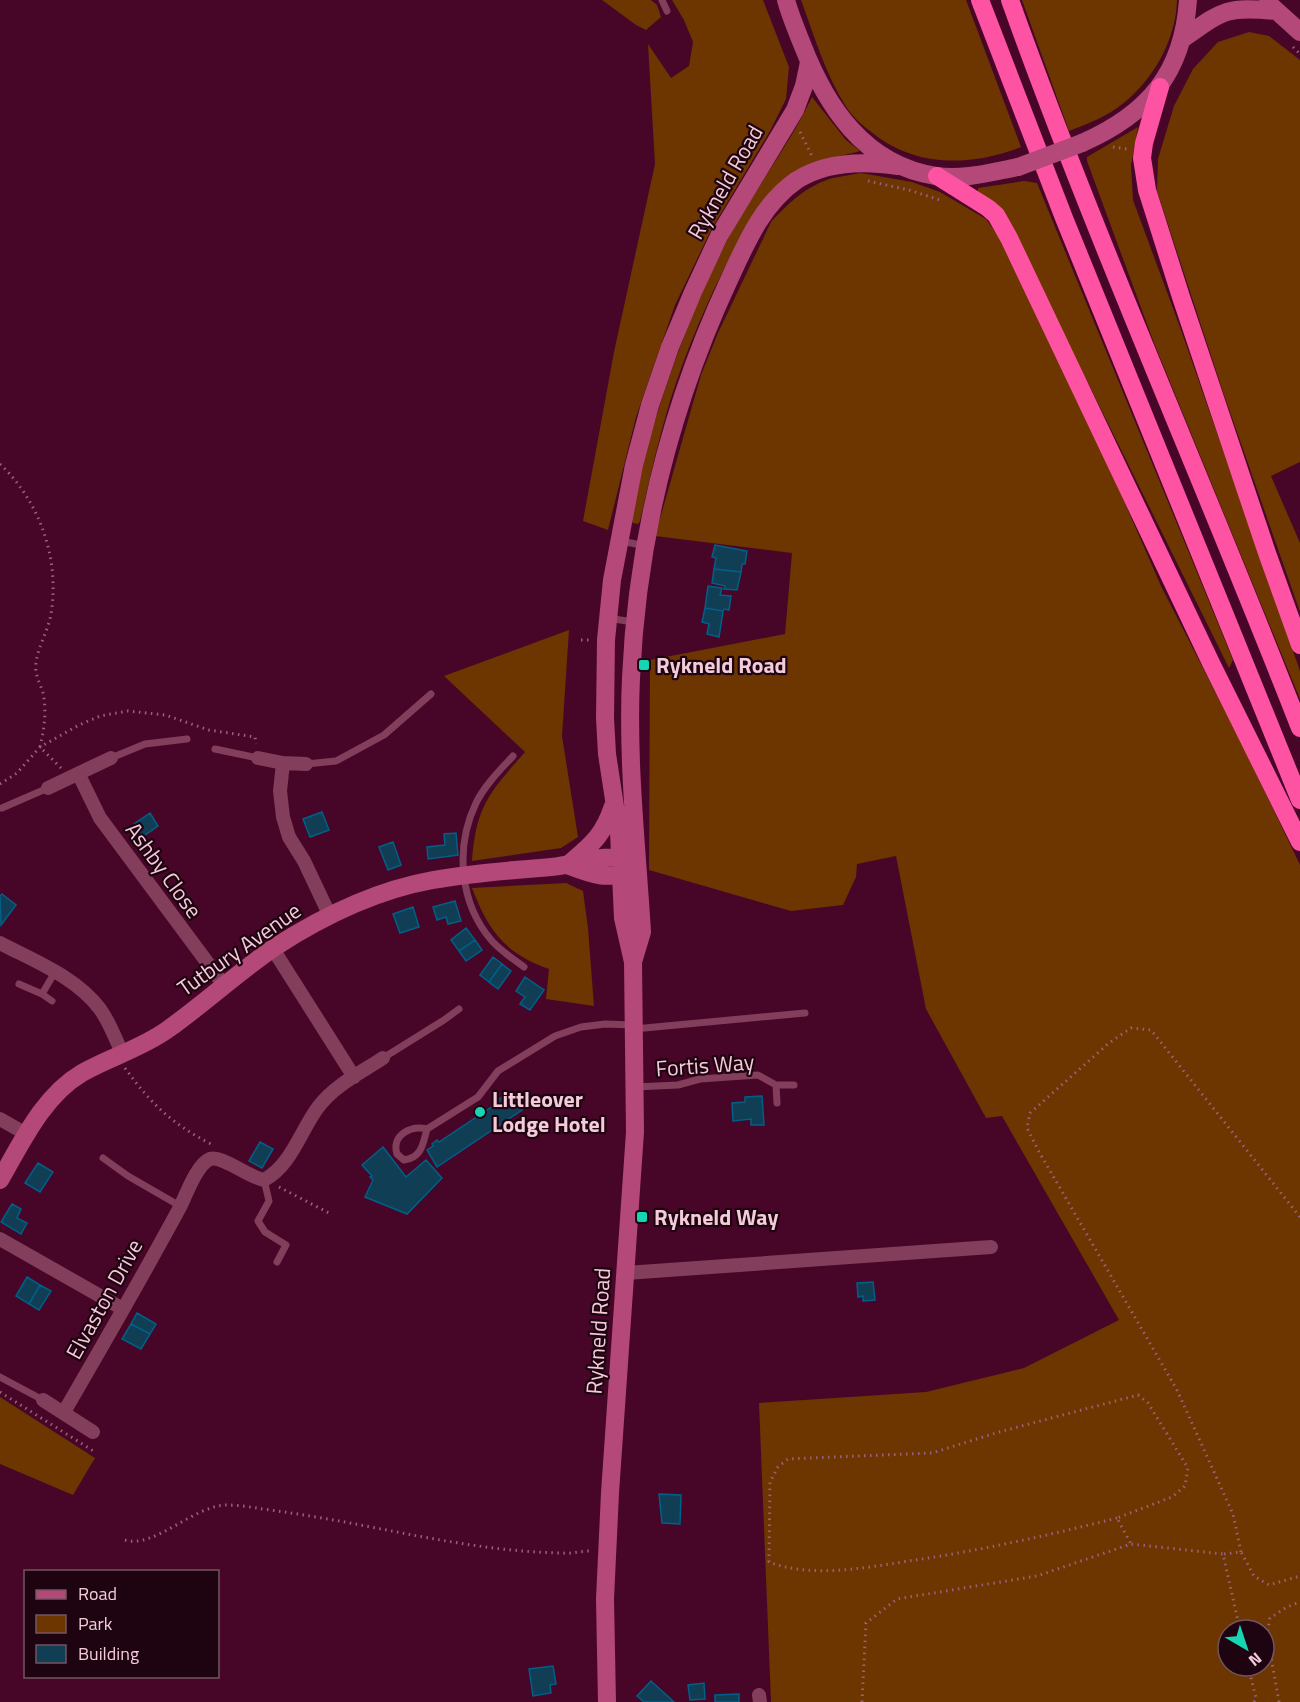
<svg xmlns="http://www.w3.org/2000/svg" width="1300" height="1702" font-family="'Titillium Web',sans-serif">
	<style>
		.green { fill: #6d3500; fill-rule: evenodd }
		.building { fill: #0f3e55; stroke: #006088; stroke-width: 1.5 }
		.lines { fill: none; stroke-linecap: round; stroke-linejoin: round }
		.path { stroke: #98627b; stroke-width: 3; stroke-dasharray: 1.5 4.5; stroke-linecap: butt }
		.lane { stroke: #823e5a; stroke-width: 7 }
		.street { stroke: #823e5a; stroke-width: 14 }
		.secondary { stroke: #b44878; stroke-width: 18 }
		.highway { stroke: #fe52a3; stroke-width: 18 }
		.secondary-bridge { stroke: #b44878; stroke-width: 18 }
		.poi-dot { fill: #15d5b3; stroke: #1e0410; stroke-width: 2 }
		.labels { text-anchor: middle; dominant-baseline: central; stroke-width: 4.5; stroke-linejoin: round; paint-order: stroke }
		.street-label { font-size: 22px; fill: #f4cbd9; stroke: #1e0410 }
		.poi-label { font-size: 22px; font-weight: bold; fill: #f4cbd9; stroke: #1e0410; text-anchor: start }
	</style>
	<rect width="100%" height="100%" fill="#470628"/>
	<path class="green" d="M602,0H651L657,5L661,17L646,30L636,25Z
		M672,0H763L789,67L786,99L770,131L711,230L675,305L636,417L608,530L583,521L614,352L655,164L648,44L671,78L689,66L693,42L684,20Z
		M801,0H966L1021,147C972,166 917,168 874,134C863,126 852,117 845,105C825,73 814,35 801,0Z
		M1022,0H1177C1176,44 1148,89 1111,112C1098,120 1084,125 1069,131Z
		M1249,32L1269,36L1300,60V462L1271,476L1300,543V612L1223,392L1157,191L1158,159L1174,106L1193,69L1218,42Z
		M812,97L846,140L860,151C830,159 810,160 784,180C761,197 749,221 736,246C710,294 687,348 670,401C658,441 649,481 640,521L638,524L633,523L630,519C649,428 679,339 720,255C746,200 786,152 812,97Z
		M1138,127L1131,165L1133,200L1181,330L1300,671V699L1154,343L1087,161V157Z
		M861,173L912,182L940,192L986,219L1002,241L1073,384L1161,586L1245,750L1300,865V1702H771L759,1403L926,1392L1024,1368L1119,1320L1002,1116L986,1118L926,1009L896,856L857,864L856,877L843,905L791,911L649,870L650,660L785,634L792,553L655,536L701,375L718,333L771,222C787,204 809,184 833,178C842,176 851,175 861,173ZM1228,1630H1264V1666H1228Z
		M1024,181L1037,183L1233,660L1229,668L1089,385L978,192V188Z
		M569,630L562,736L578,837L561,848L472,861C476,805 490,792 525,752L444,676Z
		M566,883L583,891L588,928L594,1006L546,999L549,969C505,954 488,930 472,888Z
		M0,1397L95,1458L73,1495L0,1464Z"/>
	<path class="building" d="M715,545L747,551L745,564H742L741,572L714,569L716,558L712,557Z
		M714,569L741,572L737,590L724,589L725,586L712,583Z
		M708,586L722,588L720,595L731,596L729,610L724,609L723,611L705,608Z
		M705,608L723,611L719,637L707,634L709,624L702,622Z
		M322,812L329,830L310,837L303,819Z
		M150,813L158,826L142,837L134,824Z
		M456,833L458,855L428,859L427,847L445,845L444,834Z
		M393,842L401,865L388,870L379,847Z
		M2,894L16,905L1,925L0,896Z
		M455,901L461,921L448,924L446,917L437,920L433,907Z
		M413,907L419,927L400,933L393,914Z
		M466,928L475,940L459,951L451,940Z
		M475,940L482,950L466,961L459,951Z
		M493,957L502,964L489,982L480,975Z
		M502,964L511,971L498,989L489,982Z
		M525,977L544,990L530,1010L520,1004L525,997L516,991Z
		M512,1094L522,1110L437,1167L427,1150L433,1146L432,1144L437,1140L439,1142L499,1102L498,1100L504,1096L505,1098Z
		M762,1096L764,1125H751V1119L733,1121L732,1103L745,1102V1097Z
		M260,1142L273,1149L262,1168L249,1161Z
		M383,1147L406,1177L426,1160L442,1178L407,1214L365,1197L373,1180L370,1177L372,1176L362,1165Z
		M38,1163L53,1172L40,1192L25,1183Z
		M12,1204L21,1209L17,1218L27,1223L21,1234L1,1222Z
		M27,1277L40,1285L29,1304L16,1296Z
		M873,1282L875,1300L863,1301V1296L858,1297L857,1283Z
		M40,1285L51,1291L39,1310L29,1304Z
		M137,1313L156,1324L150,1334L131,1324Z
		M131,1324L150,1334L141,1349L122,1339Z
		M659,1494L681,1495L680,1524L662,1523Z
		M553,1666L556,1684L550,1685L551,1693L533,1696L529,1669Z
		M651,1681L674,1702H644L637,1696Z
		M704,1683L705,1699L690,1700L688,1685Z
		M739,1694V1702H715V1695Z"/>
	<g class="lines">
		<path class="path" d="M1293,47L1300,54
			M800,132L812,156
			M1113,147L1127,149
			M868,181L909,190L943,201
			M0,464C40,502 60,559 51,614C48,633 34,652 36,671C37,679 41,686 43,693C47,711 44,730 40,747L61,768
			M581,640H589
			M0,784L17,773L40,747L79,725L100,716L128,711L165,715L209,730L255,737L256,744
			M125,1068C150,1103 172,1124 211,1144
			M279,1187L329,1213
			M0,1392L95,1452
			M1117,1518C1050,1535 983,1550 915,1560C870,1567 812,1579 769,1562L770,1482L778,1467L788,1459L932,1453L999,1432L1138,1395L1148,1403L1188,1468L1185,1486L1172,1497L1117,1518L1131,1544
			M125,1540C154,1549 193,1506 226,1505C238,1505 251,1507 262,1509C287,1512 310,1516 334,1520C410,1534 487,1552 563,1553C572,1554 581,1551 590,1551
			M1241,1552L1233,1514L1177,1390L1038,1150L1027,1128L1030,1113L1109,1043L1131,1028L1151,1030L1300,1217
			M1224,1554L1241,1552L1254,1576L1269,1585L1300,1576
			M1248,1666L1256,1698L1254,1702
			M862,1702L866,1623L897,1599L1037,1576L1131,1544L1223,1554L1240,1630
			M1279,1702L1267,1634L1270,1618L1287,1607L1300,1602"/>
		<path class="lane" d="M662,0L667,11
			M621,541L646,546
			M608,618L633,622
			M215,749L258,758
			M513,756C500,770 485,785 476,803C455,847 459,903 492,941C501,951 513,959 524,967
			M111,758L145,744L187,739
			M306,764L336,761L384,735L431,694
			M2,808L48,788
			M19,984L42,994L52,1001
			M42,994L55,972
			M634,1029L805,1013
			M383,1058L444,1020L459,1009
			M635,1087L678,1085L700,1079L758,1075L776,1085
			M777,1103L776,1085H794
			M427,1129C411,1125 391,1135 397,1154L404,1160C422,1158 423,1143 427,1129L478,1097L498,1071L555,1036L581,1027L605,1024L633,1025
			M103,1158L128,1176L180,1206
			M264,1180L269,1201L258,1221L265,1232L286,1245L277,1262
			M0,1377L43,1400"/>
		<path class="street" d="M258,758L283,763L306,764
			M283,763L280,791L283,817L289,837L304,861L330,916
			M79,775L100,818L224,985
			M48,788L111,758
			M0,943C34,961 76,977 100,1009C110,1023 116,1040 123,1055
			M273,949L354,1077
			M0,1119L28,1135
			M0,1239L123,1309
			M626,1273L991,1247
			M43,1400L93,1432
			M64,1412C103,1345 142,1277 179,1209C186,1196 196,1165 210,1159C222,1155 248,1177 264,1180C292,1165 301,1129 319,1106C335,1085 362,1072 383,1058
			M759,1695L760,1702"/>
		<path class="secondary" d="M786,0C790,15 796,29 802,44C826,106 864,165 936,176C964,180 991,172 1018,167
			M1268,3L1300,32
			M1184,38C1223,10 1227,6 1276,11
			M1082,143C1148,114 1183,73 1188,0
			M569,864C592,844 603,836 613,806
			M567,865C588,873 609,882 629,870
			M633,962L642,932C637,848 627,762 631,678C637,540 671,405 729,280C746,243 763,203 797,180C827,161 865,161 898,166
			M0,1180C22,1142 43,1096 82,1073C110,1057 140,1049 167,1030C204,1004 238,972 275,947C323,916 377,890 433,880C472,873 512,870 551,867C577,865 606,851 631,861
			M607,1702L605,1599L610,1493L635,1132L633,962L623,918L619,832L607,754L605,718L606,640L612,580L634,465L650,405L670,347L693,292L719,236L795,110L804,86L809,62"/>
		<path class="highway" d="M980,0L1064,218L1300,800
			M1010,0C1098,246 1205,484 1300,728
			M1160,87L1144,143L1142,158L1147,190L1181,297L1267,553L1300,645
			M937,176L988,208L996,215L1009,238L1211,663L1300,842"/>
		<path class="secondary-bridge" d="M1018,167L1082,143"/>
	</g>
	<g class="poi-dot">
		<rect x="638" y="659" width="12" height="12" rx="3"/>
		<circle cx="480" cy="1112" r="6"/>
		<rect x="636" y="1211" width="12" height="12" rx="3"/>
	</g>
	<g class="labels">
		<g class="street-label">
			<text transform="translate(725 182) rotate(-60)">Rykneld Road</text>
			<text transform="translate(164 870) rotate(54)">Ashby Close</text>
			<text transform="translate(239 949) rotate(-35)">Tutbury Avenue</text>
			<text transform="translate(705 1065) rotate(-4)">Fortis Way</text>
			<text transform="translate(104 1299) rotate(-61)">Elvaston Drive</text>
			<text transform="translate(598 1331) rotate(-86)">Rykneld Road</text>
		</g>
		<g class="poi-label">
			<text x="656" y="665">Rykneld Road</text>
			<text x="492" y="1099">Littleover<tspan x="492" dy="25">Lodge Hotel</tspan></text>
			<text x="654" y="1217">Rykneld Way</text>
		</g>
	</g>
	<rect x="24" y="1570" width="195" height="108" fill="#1e0410" stroke="#745460" stroke-width="1.5"/>
	<rect x="36" y="1590" width="30" height="9" fill="#b44878" stroke="#745460" stroke-width="1.5"/>
	<text x="78" y="1600" font-size="18" fill="#f4cbd9">Road</text>
	<rect x="36" y="1615" width="30" height="18" fill="#6d3500" stroke="#745460" stroke-width="1.5"/>
	<text x="78" y="1630" font-size="18" fill="#f4cbd9">Park</text>
	<rect x="36" y="1645" width="30" height="18" fill="#0f3e55" stroke="#745460" stroke-width="1.5"/>
	<text x="78" y="1660" font-size="18" fill="#f4cbd9">Building</text>
	<g transform="translate(1246 1648) rotate(141)"><circle r="28" fill="#1e0410" stroke="#745460" stroke-width="1.5"/>
	<path d="M0-4.5L10 22L0 15L-10 22Z" fill="#15d5b3"/>
	<text y="-9" font-size="16" font-weight="bold" text-anchor="middle" fill="#f4cbd9">N</text>
	</g>
</svg>
